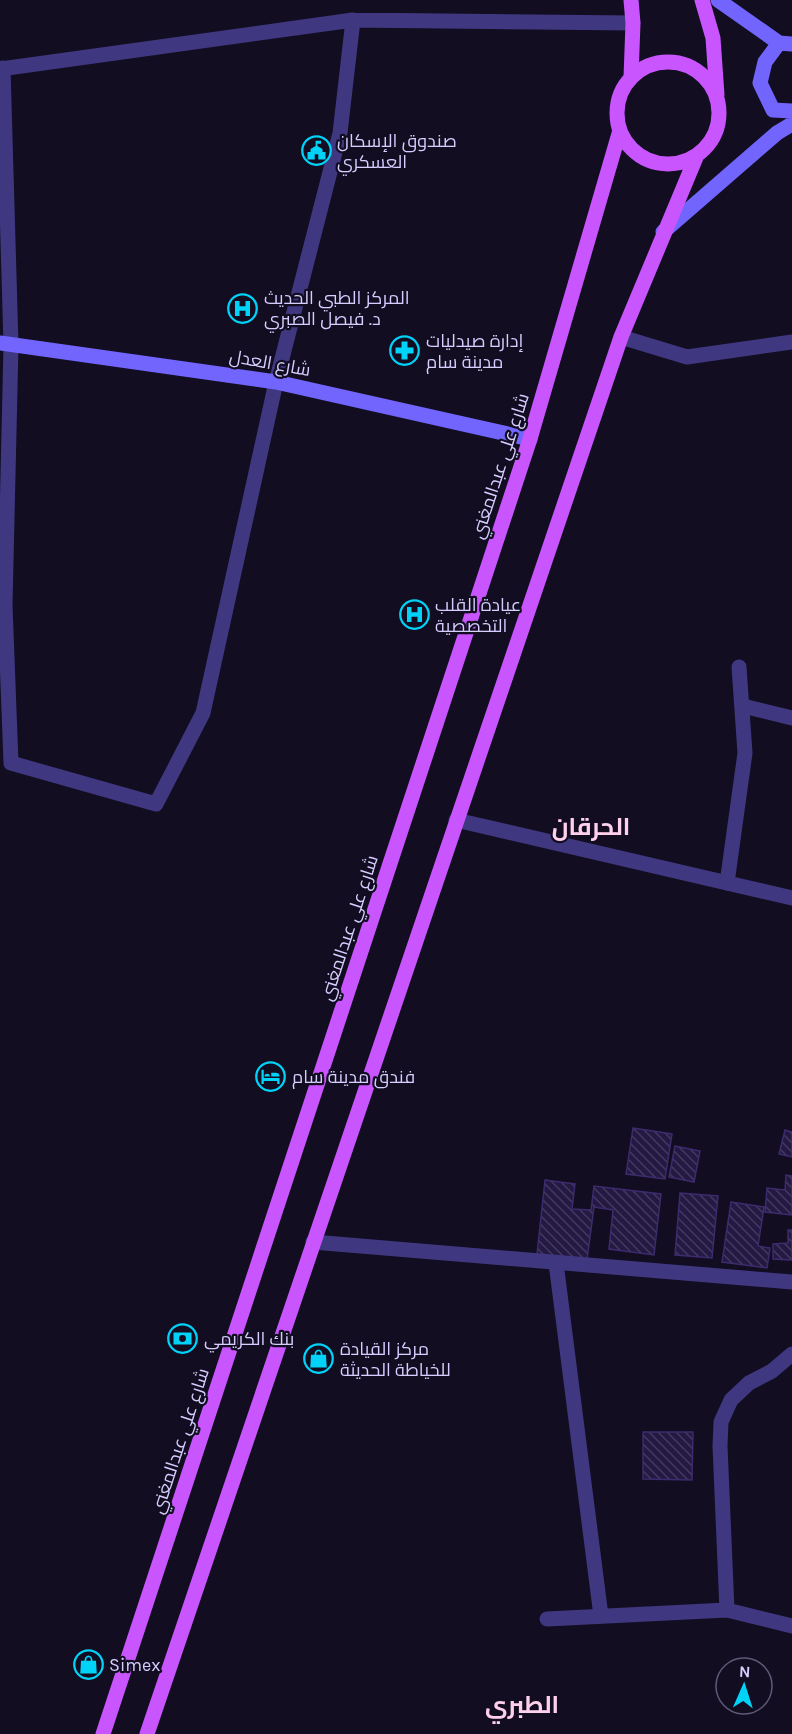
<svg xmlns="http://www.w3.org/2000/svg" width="792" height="1734" font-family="Karla,Cairo,sans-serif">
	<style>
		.building { fill: url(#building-back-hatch); stroke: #3c2b6e; stroke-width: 1.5 }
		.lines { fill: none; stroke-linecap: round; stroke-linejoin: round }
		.lane { stroke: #3f3880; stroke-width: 15 }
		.street { stroke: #3f3880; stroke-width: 15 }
		.secondary { stroke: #7165fe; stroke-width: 15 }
		.primary { stroke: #c855fe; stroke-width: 15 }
		.labels { text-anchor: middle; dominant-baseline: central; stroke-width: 4.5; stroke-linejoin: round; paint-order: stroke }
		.poi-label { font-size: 18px; fill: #d6ceff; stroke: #120d21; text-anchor: start }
		.street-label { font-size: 18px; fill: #d6ceff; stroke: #120d21 }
		.district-label { font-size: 24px; font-weight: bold; fill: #ffd0eb; stroke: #120d21 }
	</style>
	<defs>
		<pattern id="building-back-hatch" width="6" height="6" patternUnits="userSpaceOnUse" patternTransform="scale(1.5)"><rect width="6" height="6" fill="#241942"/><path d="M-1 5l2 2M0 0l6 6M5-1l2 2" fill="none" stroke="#43395e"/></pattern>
	</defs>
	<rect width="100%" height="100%" fill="#120d21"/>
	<path class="building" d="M633,1128L672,1134L665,1179L626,1174Z
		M785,1130L792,1132V1157L779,1154Z
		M675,1146L700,1151L694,1182L669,1177Z
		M786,1175L792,1176V1215L765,1212L767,1188L785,1190Z
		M545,1180L575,1184L572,1209L591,1210L594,1186L661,1194L654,1255L609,1249L613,1210L594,1207L587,1260L537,1254Z
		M680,1193L718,1196L712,1258L675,1255Z
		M731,1202L764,1207L758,1246L770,1248L767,1268L722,1262Z
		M788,1230H792V1260L773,1259V1244L788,1243Z
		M643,1432H693L692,1480L643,1479Z"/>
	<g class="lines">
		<path class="lane" d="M456,820L792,898
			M313,1242L792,1282"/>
		<path class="street" d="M3,68L11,345L5,605L11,763L156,804L203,713L276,382L340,133L353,20
			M0,69L353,20L633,23
			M621,337L687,357L792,342
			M743,706L792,718
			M727,883L745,753L739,667
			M556,1263L601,1616
			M727,1610L720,1446L721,1422L731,1400L749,1383L772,1371L792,1354
			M547,1619L727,1610L792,1626"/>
		<path class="secondary" d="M718,0L779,43L792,44
			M779,43L765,62L760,83L773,110L792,111
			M663,232L777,133L792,124
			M0,343L276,382L530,439"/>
		<path class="primary" d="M702,0L713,38L717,95
			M617 113a51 51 0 1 1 102 0a51 51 0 1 1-102 0Z
			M631,77L633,23L631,0
			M103,1734L530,439L620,130
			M147,1734L621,337L697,155"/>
	</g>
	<defs>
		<symbol id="civic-ring" viewBox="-11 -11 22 22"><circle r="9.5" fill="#120d21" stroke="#01d3f8" stroke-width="1.5"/><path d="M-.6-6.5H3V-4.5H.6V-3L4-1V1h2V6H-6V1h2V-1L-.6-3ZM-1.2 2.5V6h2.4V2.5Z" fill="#01d3f8"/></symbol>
		<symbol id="hospital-ring" viewBox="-11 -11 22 22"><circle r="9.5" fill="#120d21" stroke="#01d3f8" stroke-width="1.5"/><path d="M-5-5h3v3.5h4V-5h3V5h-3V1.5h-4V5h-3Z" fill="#01d3f8"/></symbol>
		<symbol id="pharmacy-ring" viewBox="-11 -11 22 22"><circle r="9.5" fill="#120d21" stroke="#01d3f8" stroke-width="1.5"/><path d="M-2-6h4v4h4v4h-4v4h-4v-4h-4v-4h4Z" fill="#01d3f8"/></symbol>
		<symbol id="hotel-ring" viewBox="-11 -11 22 22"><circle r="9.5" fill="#120d21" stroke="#01d3f8" stroke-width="1.5"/><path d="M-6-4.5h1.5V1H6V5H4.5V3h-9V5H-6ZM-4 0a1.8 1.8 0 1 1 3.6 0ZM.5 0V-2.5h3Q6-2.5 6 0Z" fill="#01d3f8"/></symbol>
		<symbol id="bank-ring" viewBox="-11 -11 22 22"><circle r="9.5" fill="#120d21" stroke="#01d3f8" stroke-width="1.5"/><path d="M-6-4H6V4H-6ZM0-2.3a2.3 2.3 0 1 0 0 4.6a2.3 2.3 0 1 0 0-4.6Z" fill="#01d3f8"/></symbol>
		<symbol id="shop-ring" viewBox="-11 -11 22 22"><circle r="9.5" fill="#120d21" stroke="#01d3f8" stroke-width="1.5"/><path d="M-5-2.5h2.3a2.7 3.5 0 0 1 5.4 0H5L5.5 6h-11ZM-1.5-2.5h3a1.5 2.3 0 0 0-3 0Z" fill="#01d3f8"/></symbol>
	</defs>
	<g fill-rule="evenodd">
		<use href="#civic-ring" x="300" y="134" width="33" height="33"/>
		<use href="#hospital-ring" x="226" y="292" width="33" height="33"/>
		<use href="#pharmacy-ring" x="388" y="334" width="33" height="33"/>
		<use href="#hospital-ring" x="398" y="598" width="33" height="33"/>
		<use href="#hotel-ring" x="254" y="1060" width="33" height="33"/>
		<use href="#bank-ring" x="166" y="1322" width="33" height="33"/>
		<use href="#shop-ring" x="302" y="1342" width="33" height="33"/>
		<use href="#shop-ring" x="72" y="1648" width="33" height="33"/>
	</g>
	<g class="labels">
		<g class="poi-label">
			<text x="337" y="141">صندوق الإسكان<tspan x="337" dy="21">العسكري</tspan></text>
			<text x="264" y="298">المركز الطبي الحديث<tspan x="264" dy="21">د. فيصل الصبري</tspan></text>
			<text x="426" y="341">إدارة صيدليات<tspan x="426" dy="21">مدينة سام</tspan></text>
			<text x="435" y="605">عيادة القلب<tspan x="435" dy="21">التخصصية</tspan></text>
			<text x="292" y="1077">فندق مدينة سام</text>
			<text x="204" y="1339">بنك الكريمي</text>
			<text x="340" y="1349">مركز القيادة<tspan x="340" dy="21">للخياطة الحديثة</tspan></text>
			<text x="109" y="1665">Simex</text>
		</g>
		<g class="street-label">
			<text transform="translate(270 363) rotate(10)">شارع العدل</text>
			<text transform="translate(500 466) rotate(-72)">شارع علي عبدالمغني</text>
			<text transform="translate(349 928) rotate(-72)">شارع علي عبدالمغني</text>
			<text transform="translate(180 1441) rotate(-72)">شارع علي عبدالمغني</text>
		</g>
		<g class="district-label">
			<text x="591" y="827">الحرقان</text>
			<text x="522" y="1705">الطبري</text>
		</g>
	</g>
	<g transform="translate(744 1686) rotate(3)"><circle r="28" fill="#120d21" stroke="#605a7a" stroke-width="1.5"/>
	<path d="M0-4.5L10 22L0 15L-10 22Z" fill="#01d3f8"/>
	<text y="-9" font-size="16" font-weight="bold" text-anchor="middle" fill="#d6ceff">N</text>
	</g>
</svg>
